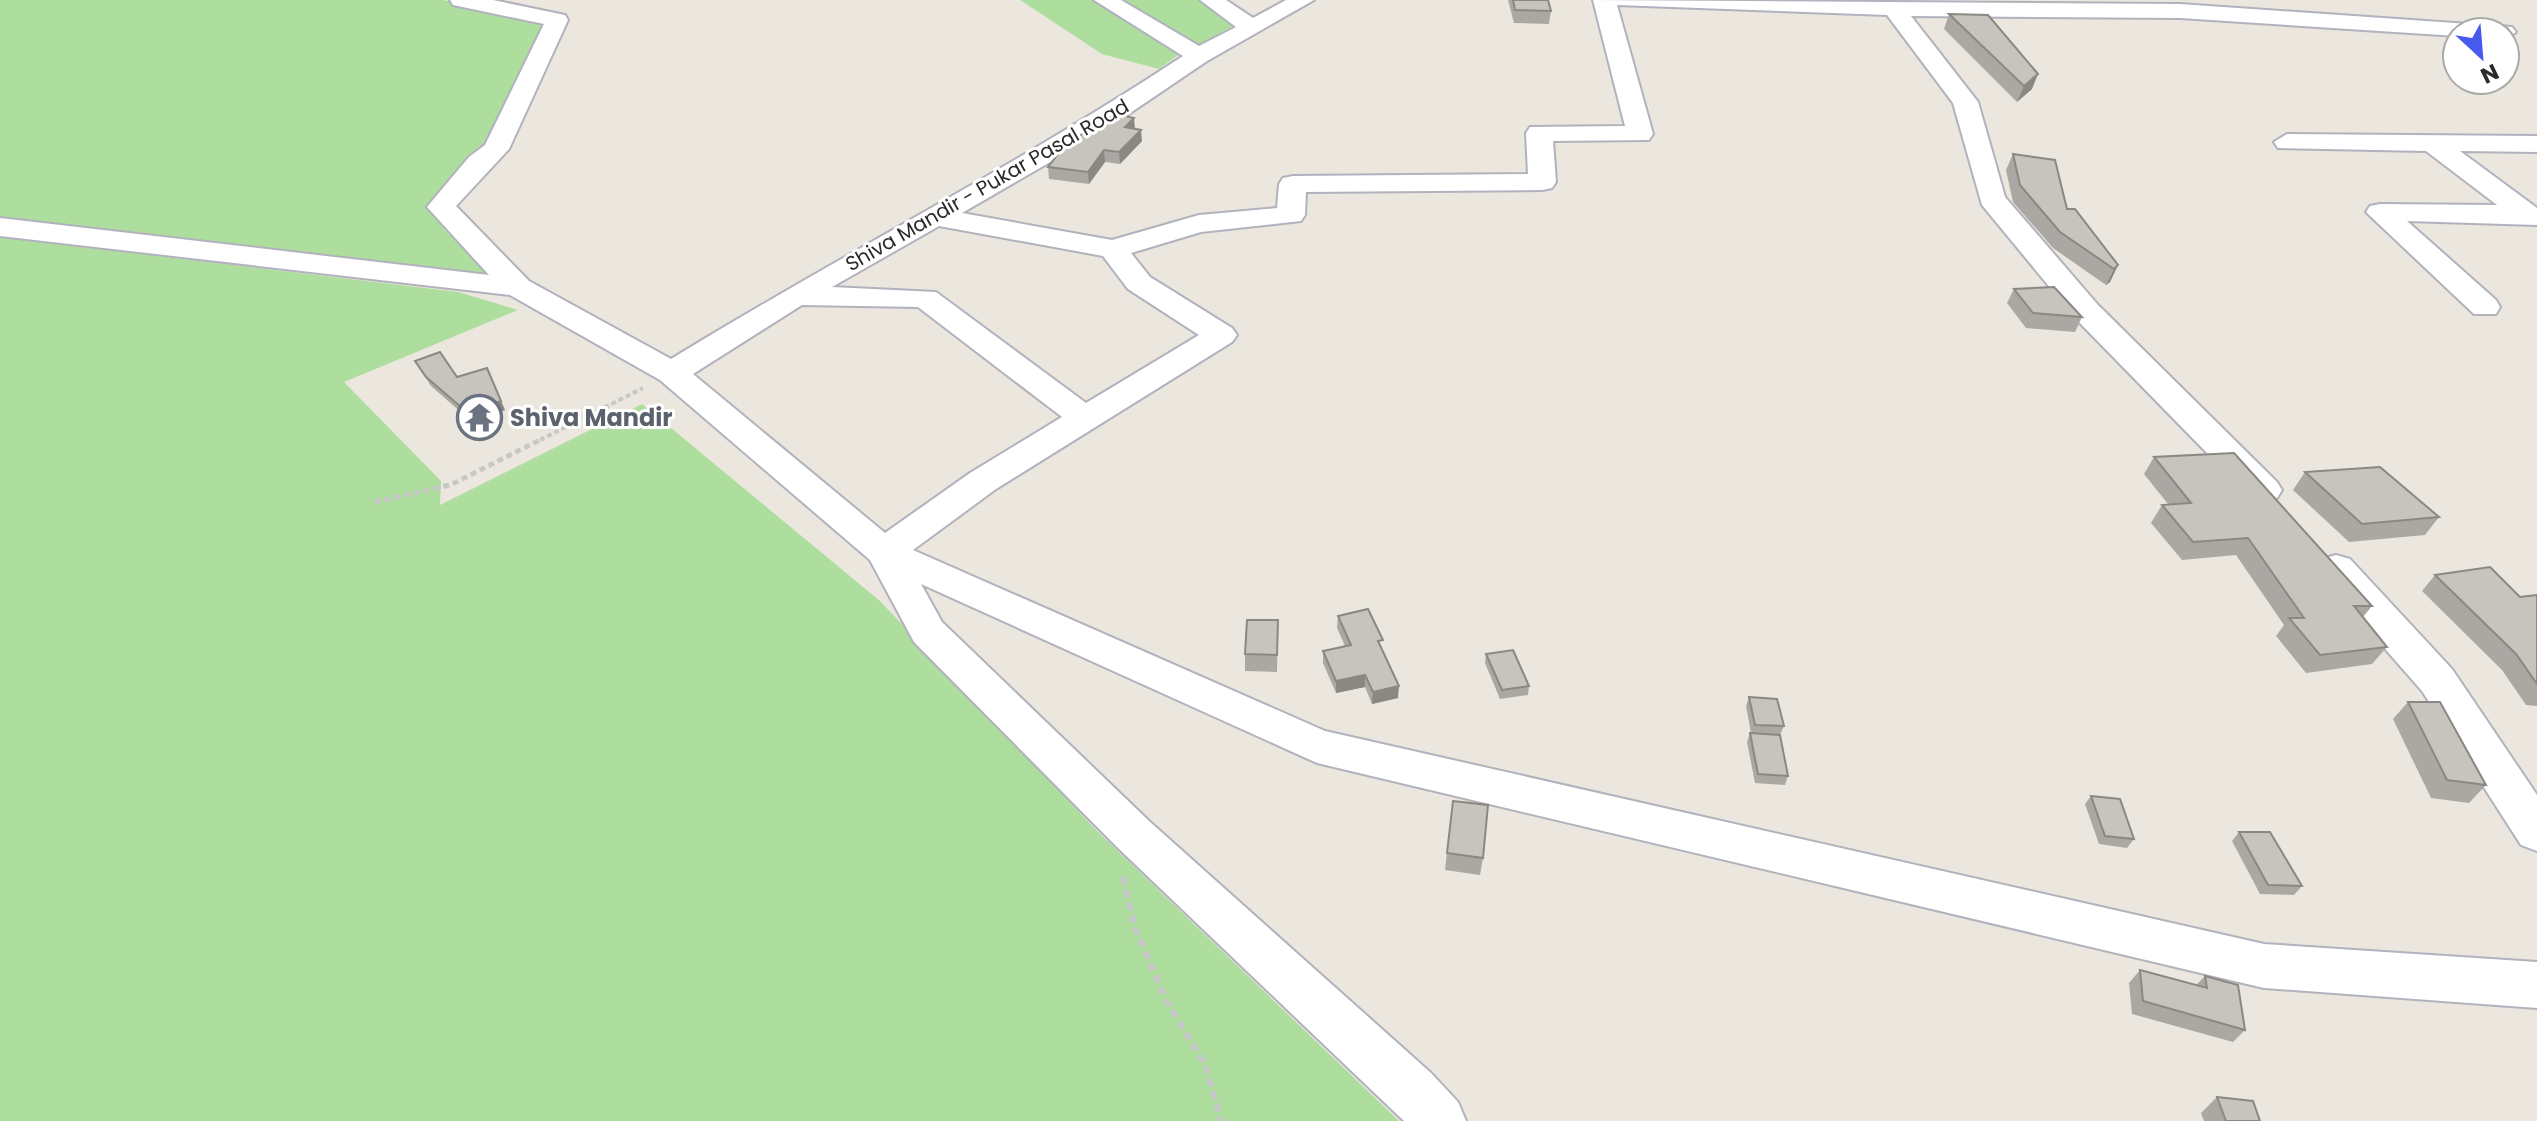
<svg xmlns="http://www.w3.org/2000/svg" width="2537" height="1121" font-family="Poppins,sans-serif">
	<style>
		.green { fill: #aede9e }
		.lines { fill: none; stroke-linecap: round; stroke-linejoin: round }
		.street-casing { stroke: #b1b2bd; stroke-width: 4 }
		.path-far2 { stroke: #c8c8c8; stroke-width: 4; stroke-dasharray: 5 3; stroke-linecap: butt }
		.path-far1 { stroke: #c8c8c8; stroke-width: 5; stroke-dasharray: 6 4; stroke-linecap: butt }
		.path { stroke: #c8c8c8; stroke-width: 6; stroke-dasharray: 8 5; stroke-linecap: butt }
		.street { fill: #fff; fill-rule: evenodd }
		.wall { fill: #aba8a3 }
		.shaded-wall { fill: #8b8884 }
		.building { fill: #c7c3bd; stroke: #8b8884; stroke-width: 2 }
		.labels { text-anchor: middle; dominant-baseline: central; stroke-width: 6; stroke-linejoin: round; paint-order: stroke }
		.far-street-label { font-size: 20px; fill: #2a2a2a; stroke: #fff }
		.worship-label { font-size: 24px; font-weight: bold; fill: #5b616d; stroke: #fff; text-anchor: start }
	</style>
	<rect width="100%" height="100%" fill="#ebe7de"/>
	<path class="green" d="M0,0H443L545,24L480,152L430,209L445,230L489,275L0,219Z
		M1020,0H1092L1182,52L1159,69L1102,54Z
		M1114,0H1203L1238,23L1194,48Z
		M0,237L458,292L518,310L344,382L441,481L440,505L642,404L880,601L1097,831L1399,1121H0Z"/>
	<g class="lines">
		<defs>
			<path id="street" d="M450,0H493L565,15L568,20L509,149L456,206L529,281L671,359C840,255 1017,166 1183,56L1094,0H1121L1199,46L1236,27L1200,0H1226L1253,18L1286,0H1314L1207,61L1102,132L962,213L1112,240L1199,215L1277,208L1279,184L1283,178L1293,176L1528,174L1526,133L1530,127L1625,126L1593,0L2180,4L2512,27L2516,32L2505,39V32H2457V36L2180,18L1911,16L1978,102L2005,197L2098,305L2277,482L2282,490L2277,498L2264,502L2251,498L2076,319L1982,205L1953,103L1887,15L1617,5L1653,134L1649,140L1553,141L1556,182L1552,188L1542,190L1306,192L1305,215L1301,221L1201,232L1131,253L1150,277L1232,328L1237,335L1232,342L996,489L913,550L1325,731L2264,944L2537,962V1008L2264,988L1317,763L921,584L942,622L1149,821L1431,1073L1458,1102L1466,1121H1404L1117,847L914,642L870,560L660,380L510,295L0,236V218L489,275L427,207L469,157L485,145L544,24L453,5ZM939,226L1103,256L1128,289L1199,335L1086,403L936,292L832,287ZM802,305L918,307L1062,417L970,473L885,533L693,374Z
				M2287,134L2537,136V152L2460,151L2537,208V225L2407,221L2496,300L2500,307L2496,314H2474L2366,212L2370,206L2380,204L2497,205L2426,151L2278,148L2274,142Z
				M2336,555L2350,559L2452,669L2537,795V851L2521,845L2422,691L2322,577L2317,568L2322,559Z"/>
		</defs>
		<use href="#street" class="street-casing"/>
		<path class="path-far2" d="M540,440L643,388"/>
		<path class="path-far1" d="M375,502L450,485L544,438"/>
		<path class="path" d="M1123,877L1135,928L1166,1000L1206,1067L1221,1121"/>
		<use href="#street" class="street"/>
	</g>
	<path class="wall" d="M1508,0H1548L1551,11L1549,24L1514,23Z
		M1949,14L2032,89L2017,102L1944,29Z
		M1135,129L1142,141L1120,164L1105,162L1089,184L1049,179L1048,167Z
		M2013,154L2067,209L2118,265L2110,282L2106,285L2053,248L2013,202L2006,170Z
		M2014,289L2082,317L2075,332L2026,328L2007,303Z
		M415,361L457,377L505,410L484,418L486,422L479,428L431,386Z
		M2154,457L2372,606L2363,617L2387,647L2372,664L2306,673L2276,636L2284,625L2236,555L2182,560L2151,523L2162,505L2168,504L2144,474Z
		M2305,472L2439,517L2425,535L2349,542L2293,490Z
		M2435,575L2520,597L2537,595V706L2526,705L2502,670L2422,591Z
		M1338,616L1382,650L1398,698L1372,704L1365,687L1336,693L1323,663V651L1345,646L1337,628Z
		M1278,620L1277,672L1245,671V654Z
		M1486,654L1529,686L1528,695L1500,699L1485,663Z
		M1749,697L1784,726L1780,735L1788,776L1785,785L1755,783L1747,742L1750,733H1751L1746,706Z
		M2408,702L2486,785L2469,803L2431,798L2393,719Z
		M2091,796L2134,839L2127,848L2099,844L2085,804Z
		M1453,801L1483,858L1480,875L1445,870Z
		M2239,832L2302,886L2294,895L2260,894L2232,841Z
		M2140,970L2196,985L2205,976L2245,1030L2233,1042L2132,1014L2129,983Z
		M2217,1097L2260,1121H2204L2201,1113Z"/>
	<path class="shaded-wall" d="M2038,74L2032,89L2017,102L2024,86Z
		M1134,118L1135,129L1125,127Z
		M1141,130L1142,141L1120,164L1119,152Z
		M1104,150L1105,162L1089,184L1088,172Z
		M2118,265L2110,282L2106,285L2114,269Z
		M491,377L505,410L484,418L486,422L479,428L475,419Z
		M1365,675V687L1336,693V681Z
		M1399,686L1398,698L1372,704L1373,692Z"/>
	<path class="building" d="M1513,0H1548L1551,11L1515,10Z
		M1949,14L1988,15L2038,74L2024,86Z
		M1116,114L1134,118L1125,127L1141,130L1119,152L1104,150L1088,172L1048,167L1066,144Z
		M2013,154L2055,160L2067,209H2075L2118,265L2114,269L2060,232L2020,185Z
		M2054,287L2082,317L2033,313L2014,289Z
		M440,352L457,377L487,368L501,401L479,409L482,413L475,419L426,377L415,361Z
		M2234,453L2372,606H2354L2387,647L2320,655L2289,618H2304L2248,538L2193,542L2162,505L2191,503L2154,457Z
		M2380,467L2439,517L2362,524L2305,472Z
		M2490,567L2520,597L2537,595V684L2516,654L2435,575Z
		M1368,609L1383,640L1378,641L1399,686L1373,692L1365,675L1336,681L1323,651L1351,645L1338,616Z
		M1247,620H1278L1277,655L1245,654Z
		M1513,650L1529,686L1502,690L1486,654Z
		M1749,697L1777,699L1784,726L1755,725Z
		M2408,702H2440L2486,785L2447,780Z
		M1750,733L1780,735L1788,776L1758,774Z
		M2091,796L2120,799L2134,839L2105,836Z
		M1453,801L1488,805L1483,858L1447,853Z
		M2239,832H2270L2302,886L2268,885Z
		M2140,970L2207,988L2205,976L2238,985L2245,1030L2143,1001Z
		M2217,1097L2253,1101L2260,1121H2226Z"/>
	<defs>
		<symbol id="temple-ring" viewBox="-11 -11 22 22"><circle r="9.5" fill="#fff" stroke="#6b7280" stroke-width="1.5"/><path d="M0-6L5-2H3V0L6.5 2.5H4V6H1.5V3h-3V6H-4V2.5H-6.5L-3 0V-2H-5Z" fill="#6b7280"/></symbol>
	</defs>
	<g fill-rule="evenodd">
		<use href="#temple-ring" x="454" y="392" width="51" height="51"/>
	</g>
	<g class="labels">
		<g class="far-street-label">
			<text transform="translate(987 185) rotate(-30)">Shiva Mandir - Pukar Pasal Road</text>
		</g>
		<g class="worship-label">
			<text x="510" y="417">Shiva Mandir</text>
		</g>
	</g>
	<g transform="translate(2481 56) rotate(154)"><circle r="38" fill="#ffffff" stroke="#aaaaaa" stroke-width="2"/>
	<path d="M0-6L14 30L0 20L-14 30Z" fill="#4859ee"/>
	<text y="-12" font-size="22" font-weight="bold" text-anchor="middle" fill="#2a2a2a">N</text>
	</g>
</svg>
